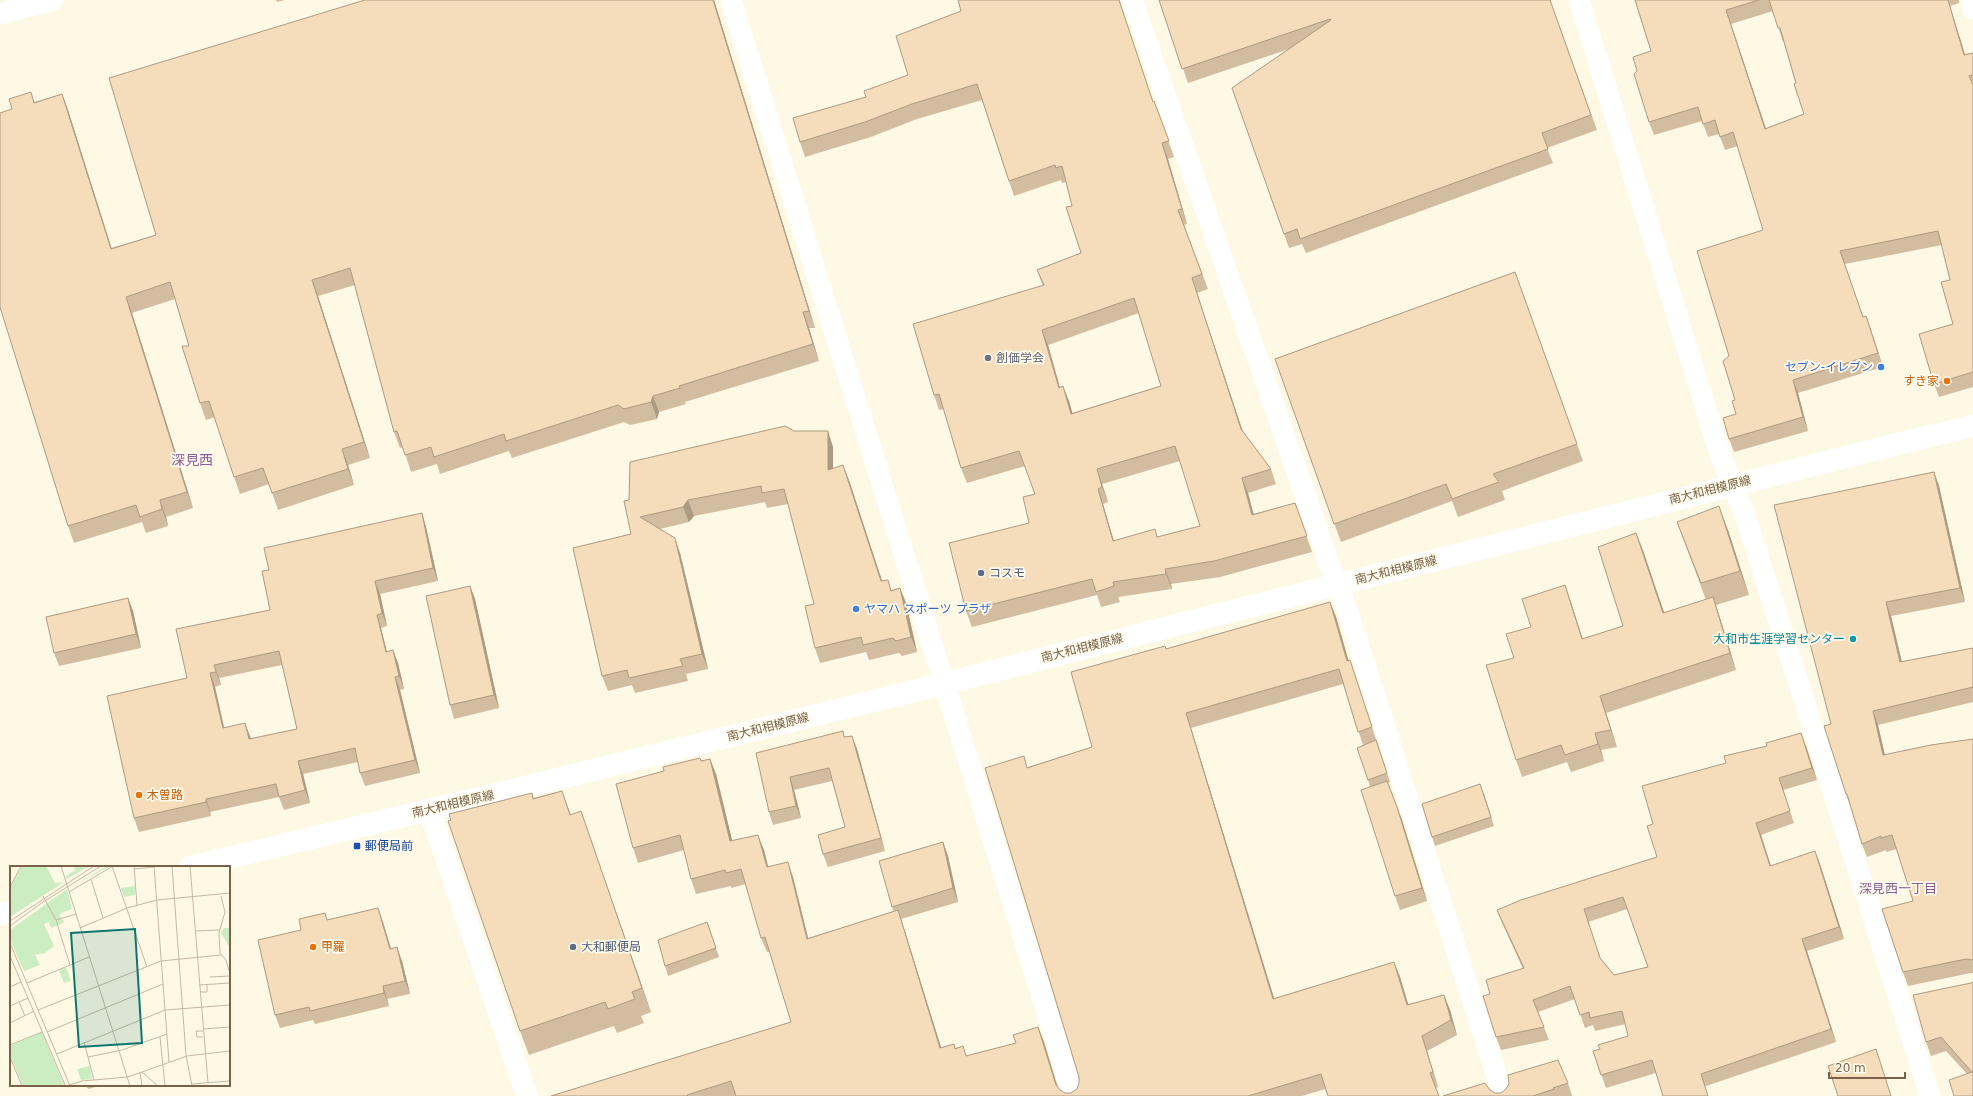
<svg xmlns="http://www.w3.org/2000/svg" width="1973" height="1096" font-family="'DejaVu Sans','Noto Sans JP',sans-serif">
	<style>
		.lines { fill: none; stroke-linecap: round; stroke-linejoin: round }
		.street { stroke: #fff; stroke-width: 21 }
		.secondary { stroke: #fff; stroke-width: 22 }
		.wall { fill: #d3bda0; fill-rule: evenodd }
		.shaded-wall { fill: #ac9a82 }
		.building { fill: #f5dcba; stroke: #ac9a82; fill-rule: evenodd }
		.worship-dot { fill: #6b7280; stroke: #fffbed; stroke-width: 1.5 }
		.shop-dot { fill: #3f7fe0; stroke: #fffbed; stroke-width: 1.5 }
		.food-dot { fill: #e8710a; stroke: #fffbed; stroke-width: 1.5 }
		.service-dot { fill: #5c6f8a; stroke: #fffbed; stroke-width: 1.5 }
		.culture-dot { fill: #0f9aa8; stroke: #fffbed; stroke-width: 1.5 }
		.transit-dot { fill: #1a4fb4; stroke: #fffbed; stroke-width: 1.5 }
		.labels { text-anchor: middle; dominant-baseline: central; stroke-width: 3.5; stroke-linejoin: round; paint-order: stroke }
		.worship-label { font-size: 12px; fill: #5b616d; stroke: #fffbed; text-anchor: start }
		.shop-label { font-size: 12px; fill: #366cbe; stroke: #fffbed; text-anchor: end }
		.food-label { font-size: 12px; fill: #c56008; stroke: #fffbed; text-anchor: start }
		.street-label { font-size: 12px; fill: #796248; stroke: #fffbed }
		.service-label { font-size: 12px; fill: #4e5e75; stroke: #fffbed; text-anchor: start }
		.culture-label { font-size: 12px; fill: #0d838f; stroke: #fffbed; text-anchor: end }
		.transit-label { font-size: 12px; fill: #164399; stroke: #fffbed; text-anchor: start }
		.neighbourhood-label { font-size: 13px; fill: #8d5f96; stroke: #fffbed }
		.quarter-label { font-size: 14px; fill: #8d5f96; stroke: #fffbed }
		.inset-road { fill: none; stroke: #c5b8a1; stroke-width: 1 }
		.view { fill: #0f766e; fill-opacity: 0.15; stroke: #0f766e; stroke-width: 2 }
		.inset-edge { fill: none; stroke: #796248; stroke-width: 2 }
	</style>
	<rect width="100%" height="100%" fill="#fef9e5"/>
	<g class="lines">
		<path class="street" d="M731,0L1073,1096
			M1132,0L1329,563L1347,609L1503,1096
			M1579,0L1720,454L1745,515L1930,1096
			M1971,0L1973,9
			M0,14L53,0
			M429,810L527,1096"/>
		<path class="secondary" d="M190,867L496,794L914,691L1926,437L1973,426
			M0,914L11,912"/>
	</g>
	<path class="wall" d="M276,0H285L277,2Z
		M365,0H714L815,328H809L819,361L685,402L686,404L659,412L657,419L630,425L624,422L512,458L509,451L440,474L437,464L411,472L403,447L400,448L394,432L355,285L318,296L370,458L348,465L354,485L278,510L269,484L240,494L234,477L215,417L206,420L200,403L189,346L175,299L132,313L193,508L166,517L168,526L146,533L142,522L74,543L68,526L31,92L34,102L62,94L68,110L111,248L156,235Z
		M958,0H1119L1153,102L1154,101L1174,157L1168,159L1187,224L1184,225L1208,289L1197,293L1242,430L1271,469L1276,484L1248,493L1253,514L1295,503L1312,552L1220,577L1171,584L1172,589L1118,597L1120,602L1101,607L1097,595L972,627L966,611L1029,523L1035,494L1025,466L967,483L961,468L944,409L939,410L934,395L1043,286L1037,270L1081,253L1072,206L1066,182L1062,183L1061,180L1014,196L982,100L917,119L871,137L805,157L800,142L866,97L908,75L961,11ZM1139,313L1161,386L1072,413L1069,401L1060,387L1048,345ZM1180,461L1200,526L1158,537L1114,541L1103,504L1108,502L1102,484Z
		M1159,0H1550L1597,130L1547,148L1553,163L1306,253L1302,244L1289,248L1232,88L1289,49L1188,83Z
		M1635,0H1959V3L1950,6L1965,54L1973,53V387L1939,397L1934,384L1953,324L1950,280L1942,245L1845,264L1863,317L1866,316L1871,330L1883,367L1798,393L1808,431L1734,452L1729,439L1736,414L1735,400L1729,356L1763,230L1738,146L1725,150L1719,134L1708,137L1702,121L1654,135L1649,122L1651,51ZM1773,11L1783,42H1784L1804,114L1766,128L1731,24Z
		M1515,272L1583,461L1502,491L1505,500L1458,517L1452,501L1341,542L1275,359Z
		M794,431L833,447V468L849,480L882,581L892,590L900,588L906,603L917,652L902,656L899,653L869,660L866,652L820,663L815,648L814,604L788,504L767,508L765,502L694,516L689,522L660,529L680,553L708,669L686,674L688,681L635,693L632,685L608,691L602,676L631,534L629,500Z
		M1934,472L1939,486L1965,602L1891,616L1902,662L1973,648V702L1878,725L1885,755L1973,739V973H1971L1908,986L1903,972L1913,901L1897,849L1886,852V850L1867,857L1862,844L1851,808L1846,794L1831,724Z
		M422,513L426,527L438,581L380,594L387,626L381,628L387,652L398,663L404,689L400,690L420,773L365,786L360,773L358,762L303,774L310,803L284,810L279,797L210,812L211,816L139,832L134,818L187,678L270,610L269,570ZM282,665L297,729L251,739L250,736L224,727L215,687L221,685L219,678Z
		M1677,522L1728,530L1749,595L1716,605L1736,670L1606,713L1617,747L1601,750L1604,761L1571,772L1567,762L1522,777L1516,760L1514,658L1531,627L1565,585L1583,639L1623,626L1636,533L1664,613L1706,600Z
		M470,586L475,599L499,708L454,719L450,705Z
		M128,598L133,611L141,648L59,666L54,653Z
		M1330,602L1336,617L1348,660L1355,675L1390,782L1388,783L1402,820L1427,901L1400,910L1395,896L1370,787L1368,780L1363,745L1343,684L1191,728L1274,999L1394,962L1400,977L1408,1005L1444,995L1450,1010L1457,1035L1427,1051L1438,1087L1436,1088L1325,1089L1302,1096H551L791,1022L770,952H767L761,938L746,884L731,888V886L696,894L691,879L684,850L638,863L633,848L701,761L710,759L716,774L732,841L764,850L768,867L793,877L808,938L894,912L892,907L943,842L948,856L958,902L901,919L941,1048L954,1044L955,1048L963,1046L966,1056L1016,1043L1038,1027L1044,1042L1058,1087L1060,1090L1065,1093H1071L1077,1089L1079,1083V1077L1028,767L1092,747L1166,649Z
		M852,736L857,749L885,851L828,867L823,854L845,827L832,781L794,790L801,818L773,825L769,812L756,753Z
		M1806,746L1817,780L1783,790L1794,823L1761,835L1771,866L1820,864L1844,939L1807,951L1836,1042L1706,1086L1656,1073L1606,1088L1593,1051L1600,1049L1628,1036L1626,1024L1595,1031L1593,1025L1585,1028L1575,999L1538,1012L1549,1040L1501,1050L1496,1037L1490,994L1523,969L1502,923L1497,910L1657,857L1653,824ZM1627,909L1648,967L1614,975L1601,959L1588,922Z
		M562,791L571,815L589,835L651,1012L641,1016L644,1023L617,1033L614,1026L529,1055L520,1031L532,793L533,798Z
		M1484,793L1494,826L1435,846L1432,837Z
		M327,920L383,922L391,949L402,961L410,994L387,999L389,1006L315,1024L313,1020L280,1028L275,1015L301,930Z
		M707,922L719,957L668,976L665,966Z
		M1971,983L1973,1096L1967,1074L1946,1051L1931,1056L1926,1042Z
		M1568,1083L1572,1096H1443L1490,1090L1495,1093H1501Z
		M86,1085H103L88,1089Z
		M135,1085H145L136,1087Z"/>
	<path class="shaded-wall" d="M713,0H714L815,328L809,311Z
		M1948,0L1950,6L1969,68L1964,55Z
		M1726,10L1731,24L1770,142L1765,129Z
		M62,94L68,110L117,265L111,249Z
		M1162,143L1168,159L1187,224L1182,209Z
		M1192,278L1197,293L1247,444L1241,429Z
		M312,280L318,296L370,458L364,442Z
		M126,297L132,313L193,508L187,492Z
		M803,312L809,328L819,361L813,344Z
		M1866,316L1871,330L1883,367L1878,353Z
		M1042,330L1048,345L1064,403L1059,388Z
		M1793,380L1798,393L1808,431L1803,417Z
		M1063,386L1069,401L1077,429L1071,414Z
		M653,396L659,412L657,419L651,402Z
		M828,431L833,447V485L828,470Z
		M342,449L348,465L354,485L348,469Z
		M843,465L849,480L887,596L881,581Z
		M1097,469L1108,502L1102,487Z
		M1934,472L1939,486L1965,602L1960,588Z
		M1242,478L1248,493L1258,530L1252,515Z
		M1098,489L1103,504L1118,556L1113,541Z
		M160,500L166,517L168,526L162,509Z
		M688,500L694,516L689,522L683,507Z
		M1719,506L1728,530L1749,595L1740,571Z
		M422,513L426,527L438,581L433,568Z
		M1636,533L1643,550L1670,630L1663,613Z
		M675,538L680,553L708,669L702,654Z
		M1165,569L1171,584L1172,589L1166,574Z
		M375,581L380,594L387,626L382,613Z
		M1565,585L1571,602L1588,657L1582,639Z
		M470,586L475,599L499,708L494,695Z
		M900,588L906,603L917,652L911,637Z
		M1713,597L1719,615L1736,670L1730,653Z
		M128,598L133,611L141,648L136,634Z
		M1330,602L1336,617L1353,676L1347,661Z
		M1886,602L1891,616L1905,676L1900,662Z
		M377,615L381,628L390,665L386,652Z
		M393,650L398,663L404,689L399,676Z
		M214,665L219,678L221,685L216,672Z
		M210,673L215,687L227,741L223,728Z
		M395,677L400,690L420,773L415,760Z
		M1600,696L1606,713L1617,747L1611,730Z
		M1873,711L1878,725L1888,769L1883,755Z
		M1186,713L1191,728L1279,1014L1273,999Z
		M245,723L250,736L253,752L249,739Z
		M1595,733L1601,750L1604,761L1598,744Z
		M1801,733L1806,746L1817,780L1812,768Z
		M852,736L857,749L885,851L881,838Z
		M710,759L716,774L736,856L730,841Z
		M298,761L303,774L310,803L305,790Z
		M790,777L794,790L801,818L796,806Z
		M206,799L210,812L211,816L206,802Z
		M1397,807L1402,820L1427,901L1422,888Z
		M581,811L589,835L651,1012L642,988Z
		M1756,823L1761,835L1775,879L1770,866Z
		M758,835L764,850L772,882L767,867Z
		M943,842L948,856L958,902L953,888Z
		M1815,851L1820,864L1844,939L1839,927Z
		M788,862L793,877L812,954L807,939Z
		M378,908L383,922L395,962L390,949Z
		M898,910L903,925L946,1063L940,1048Z
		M1802,939L1807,951L1836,1042L1831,1029Z
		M397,947L402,961L410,994L405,981Z
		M1394,962L1400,977L1413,1020L1407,1005Z
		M383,986L387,999L389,1006L384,993Z
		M1444,995L1450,1010L1457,1035L1451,1020Z
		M1038,1027L1044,1042L1060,1096L1056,1085Z
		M1422,1036L1427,1051L1438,1087L1433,1072Z"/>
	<path class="building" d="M365,0H713L809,311L803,312L813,344L679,386L680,388L653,396L651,402L624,409L618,405L506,441L504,434L434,457L431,447L405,455L397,431L394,432L350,268L312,280L364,442L342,449L348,469L272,493L263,468L234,477L209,401L200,403L182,346H189L170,282L126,297L187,492L160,500L162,509L140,517L136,505L68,526L0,307V113L12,109L9,99L31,92L34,103L62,94L111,249L156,235L109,78Z
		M958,0H1119L1153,102L1154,101L1169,141L1162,143L1182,209L1178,210L1202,274L1192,278L1241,429L1271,469L1242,478L1252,515L1295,503L1307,536L1214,561L1165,569L1166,574L1113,582L1114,586L1096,592L1092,579L966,611L949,543L1029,523L1023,497L1035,494L1019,451L961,468L939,394L934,395L913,324L1044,285L1037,270L1081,253L1066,207L1072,206L1062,166L1056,168L1055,165L1009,181L977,84L912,104L865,122L800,142L793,118L866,97L864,91L908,75L896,36L961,11ZM1134,298L1161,386L1071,414L1063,386L1059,388L1042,330ZM1175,446L1200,526L1157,537L1155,529L1113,541L1098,489L1102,487L1097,469Z
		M1159,0H1550L1591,115L1542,133L1548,149L1300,239L1297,229L1284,234L1232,88L1331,20L1330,19L1182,69Z
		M1635,0H1759L1726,10L1765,129L1804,114L1794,84L1796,83L1780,28H1778L1769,0H1948L1964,55L1973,53V75L1969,76L1973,85V372L1934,384L1919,334L1953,324L1941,282L1950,280L1938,231L1840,251L1863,317L1866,316L1878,353L1793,380L1803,417L1729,439L1723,418L1736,414L1732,401L1735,400L1723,361L1729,356L1697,251L1763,230L1733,132L1720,137L1715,120L1703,124L1698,107L1649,122L1634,74L1637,71L1633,57L1651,51Z
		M1515,272L1577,444L1493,474L1499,482L1452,499L1446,484L1334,524L1275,359Z
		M785,426L794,431H828V470L843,465L881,581L888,580L891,591L900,588L911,637L896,641L893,638L863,645L861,637L815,648L805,606L814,604L784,489L762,493L761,486L688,500L683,507L640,517L675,538L702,654L680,659L683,666L629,678L627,670L602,676L573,548L631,534L624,501L629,500L630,462Z
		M1934,472L1960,588L1886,602L1900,662L1973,648V687L1873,711L1883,755L1931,745L1973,739V960L1966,959L1903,972L1882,909L1913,901L1892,835L1881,838V836L1862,844L1847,794H1846L1824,726L1831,724L1774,505Z
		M1719,506L1740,571L1701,583L1677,522Z
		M422,513L433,568L375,581L382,613L377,615L386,652L393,650L399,676L395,677L415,760L360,773L355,748L298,761L305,790L279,797L276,784L206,799V802L134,818L107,696L187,678L176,629L270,610L262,571L269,570L264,548ZM279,651L297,729L249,739L245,723L223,728L210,673L216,672L214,665Z
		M1636,533L1663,613L1713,597L1730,653L1600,696L1611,730L1595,733L1598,744L1565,755L1561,745L1516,760L1486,665L1514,658L1506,634L1531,627L1522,599L1565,585L1582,639L1623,626L1598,547Z
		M470,586L494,695L450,705L426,596Z
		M128,598L136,634L54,653L46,617Z
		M1330,602L1347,661L1350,660L1372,727L1358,732L1339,669L1186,713L1273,999L1394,962L1407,1005L1444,995L1451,1020L1422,1036L1433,1072L1430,1073L1439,1096H1328L1321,1074L1248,1096H736L731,1081L687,1095V1096H551L791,1022L765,937L761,938L741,869L726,873L725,870L691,879L680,835L633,848L616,784L664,771L663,767L700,758L701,761L710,759L730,841L758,835L767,867L788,862L807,939L898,910L940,1048L954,1044L955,1049L963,1046L966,1056L1016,1043L1013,1035L1038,1027L1056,1085L1060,1090L1065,1093H1071L1077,1089L1079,1083V1077L985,768L1024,756L1027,768L1092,747L1071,672L1165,646L1166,649Z
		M843,731L844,737L852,736L881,838L823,854L818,835L845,827L829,768L790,777L796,806L769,812L756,753Z
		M1801,733L1812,768L1779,778L1790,811L1756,823L1770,866L1815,851L1839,927L1802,939L1831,1029L1701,1074L1708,1096H1663L1652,1060L1601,1075L1593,1051L1600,1049L1598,1045L1628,1036L1622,1011L1590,1018L1589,1012L1580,1015L1570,986L1533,1000L1544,1027L1496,1037L1483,996L1490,994L1486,980L1524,968L1497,910L1521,900L1657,857L1647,826L1653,824L1642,786L1726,763L1724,756L1767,746L1766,743ZM1623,897L1648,967L1614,975L1600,958L1584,909Z
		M1376,740L1387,773L1368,780L1357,748Z
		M1387,781L1397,807L1422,888L1395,896L1361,790Z
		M1480,784L1491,817L1432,837L1422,804Z
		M562,791L570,815L581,811L642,988L632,992L635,999L608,1009L605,1002L520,1031L448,821L451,820L449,814L532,793L533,799Z
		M943,842L953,888L892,907L879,861Z
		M378,908L390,949L397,947L405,981L383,986L384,993L310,1011L309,1007L275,1015L258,940L301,930L299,919L325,913L327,920Z
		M707,922L716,948L665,966L658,940Z
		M1973,982V1096H1954L1949,1080L1972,1072L1941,1037L1926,1042L1913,995L1971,983Z
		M1876,1049L1891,1096H1838L1828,1066Z
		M1558,1060L1568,1083L1553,1088L1554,1089L1533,1096H1443L1485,1083L1490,1090L1495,1093H1501L1506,1089L1509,1084L1508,1075Z"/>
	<circle class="worship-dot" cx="988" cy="358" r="4"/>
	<g class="shop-dot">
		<circle cx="1881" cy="367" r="4"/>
		<circle cx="856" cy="609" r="4"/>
	</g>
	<g class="food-dot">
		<circle cx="1947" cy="381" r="4"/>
		<circle cx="139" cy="795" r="4"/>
		<circle cx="313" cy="947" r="4"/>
	</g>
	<g class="service-dot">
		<circle cx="981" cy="573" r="4"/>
		<circle cx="573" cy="947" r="4"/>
	</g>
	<circle class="culture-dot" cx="1853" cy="639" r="4"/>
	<rect class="transit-dot" x="353" y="842" width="8" height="8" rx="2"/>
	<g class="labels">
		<g class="worship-label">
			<text x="996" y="358">創価学会</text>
		</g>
		<g class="shop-label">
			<text x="1873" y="367">セブン-イレブン</text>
			<text x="864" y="609" text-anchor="start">ヤマハ スポーツ プラザ</text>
		</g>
		<g class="food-label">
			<text x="1939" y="381" text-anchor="end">すき家</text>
			<text x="147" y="795">木曽路</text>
			<text x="321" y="947">甲羅</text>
		</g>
		<g class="street-label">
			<text transform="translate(1710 490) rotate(-14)">南大和相模原線</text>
			<text transform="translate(1396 570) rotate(-14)">南大和相模原線</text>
			<text transform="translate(1082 648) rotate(-14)">南大和相模原線</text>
			<text transform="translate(768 727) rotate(-14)">南大和相模原線</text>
			<text transform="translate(453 804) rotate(-13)">南大和相模原線</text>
		</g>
		<g class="service-label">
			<text x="989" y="573">コスモ</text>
			<text x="581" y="947">大和郵便局</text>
		</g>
		<g class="culture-label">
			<text x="1845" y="639">大和市生涯学習センター</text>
		</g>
		<g class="transit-label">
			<text x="365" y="846">郵便局前</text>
		</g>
		<g class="neighbourhood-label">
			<text x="1898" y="888">深見西一丁目</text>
		</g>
		<g class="quarter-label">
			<text x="192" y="460">深見西</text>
		</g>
	</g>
	<g transform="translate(10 866)">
		<rect width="220" height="220" fill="#fef9e5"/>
		<path d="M12,0H36L45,17L54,16L0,51V22ZM64,0H79L57,13L56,10L65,4ZM97,0H100L61,21ZM125,20V29L114,31L111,22ZM57,23L62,43L49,48L54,57L41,62L39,56L34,58L44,80L35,87L25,89L30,99L14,105L0,74V64ZM214,62H219L220,82L211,67ZM56,101L61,115L54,117L49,104ZM32,166L54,219L52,220H13L0,189V180ZM80,200L82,213L71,214L67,203Z" fill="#ccedc2"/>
		<path class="inset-road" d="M51,0L120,220M102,0L137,101M124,0L127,39M144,0L159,196M162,0L176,189L182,220M180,0L198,217M124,3L144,1M81,13L93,52M0,21L11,0M59,26L103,0M33,30L46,54L60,99M211,30L215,46L209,67L210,87L216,94L220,108M46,54L66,48M0,55L84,0M0,60L33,36L91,0M70,62L117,42L147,34L220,27M185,65L210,64M0,77L60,220M0,90L55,219M200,111L220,110M17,117L79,91M189,119L220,117M0,121L11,116M190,126H197V119M9,136L15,150M0,140L18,132M28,144L151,95L211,89M0,157L24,145M193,163L220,161M193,165H186L187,171H193M37,166L153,118M150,171L155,220M74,176L84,214M0,179L32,166M47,188L155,144L220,139M0,191L12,220M78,191L112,184L157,168M132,206L148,220M130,207L132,220M182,218L220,215M56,220L72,215L118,211L177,190L220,185"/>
		<path class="view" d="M125,63L132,177L69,181L61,67Z"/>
		<rect width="220" height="220" class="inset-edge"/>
	</g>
	<path d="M1829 1072v6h76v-6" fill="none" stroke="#796248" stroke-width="2"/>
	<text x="1835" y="1072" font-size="12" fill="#796248" stroke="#fffbed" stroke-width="3" paint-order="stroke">20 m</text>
</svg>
